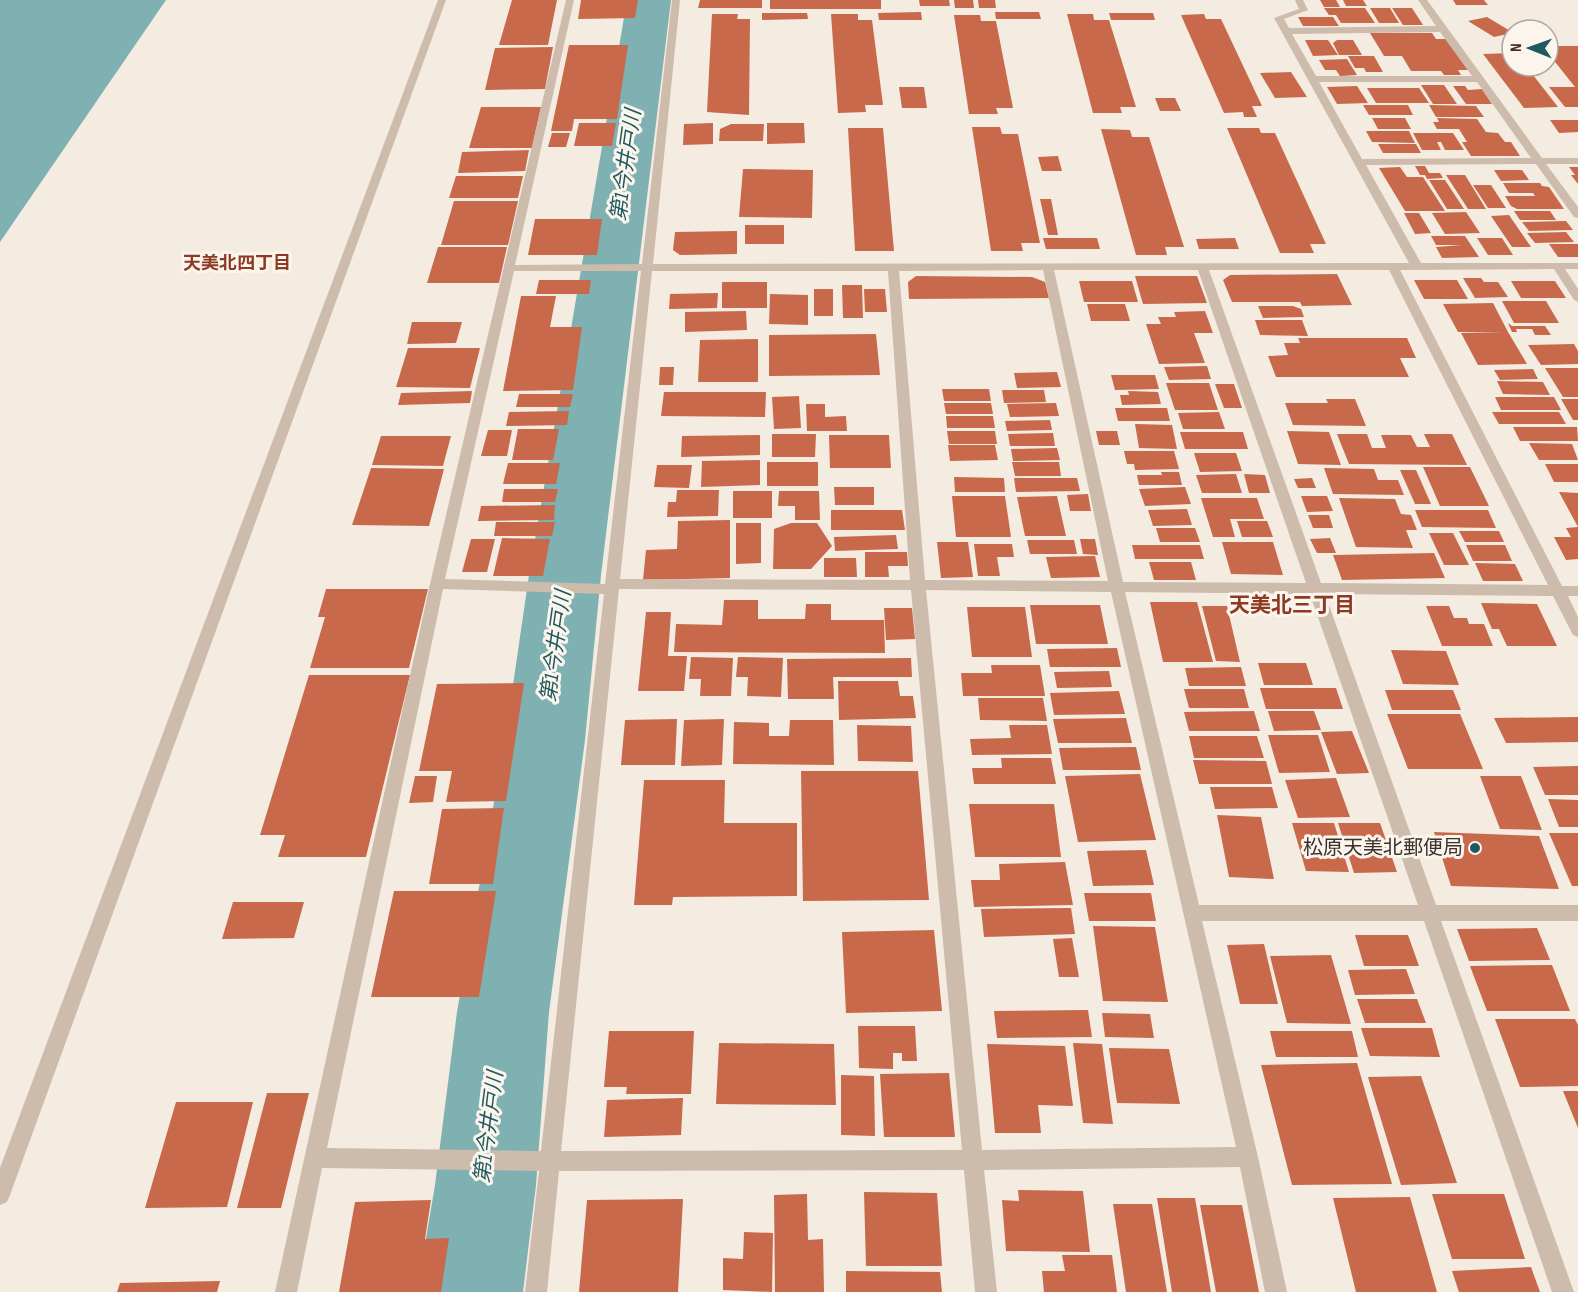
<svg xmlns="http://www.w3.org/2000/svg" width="1578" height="1292" font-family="'Sofia Sans Condensed','Noto Sans JP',sans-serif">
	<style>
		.water { fill: #7fb0b2 }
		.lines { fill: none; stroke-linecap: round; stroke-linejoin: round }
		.river { fill: #7fb0b2; fill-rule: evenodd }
		.building { fill: #c8694b }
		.minor { fill: #cdbbac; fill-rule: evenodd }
		.poi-dot { fill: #1f5a5e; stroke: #fbf5ee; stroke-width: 2 }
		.labels { text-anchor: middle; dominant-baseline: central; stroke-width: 6; stroke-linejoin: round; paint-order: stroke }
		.far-neighbourhood-label { font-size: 18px; font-weight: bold; fill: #8c3b22; stroke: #fbf5ee }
		.poi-label { font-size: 20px; fill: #3b302b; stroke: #fbf5ee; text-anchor: end }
		.water-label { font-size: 21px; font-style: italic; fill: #1f5a5e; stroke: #fbf5ee }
		.neighbourhood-label { font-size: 21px; font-weight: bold; fill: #8c3b22; stroke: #fbf5ee }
	</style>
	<rect width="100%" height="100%" fill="#f4ebe1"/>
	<path class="water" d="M0,0H166L0,242Z"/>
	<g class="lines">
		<path class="river" d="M627,0H671L601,575L585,740L549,1012L536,1185L523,1292H417L435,1185L457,1012L505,740L529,575Z"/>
	</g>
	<path class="building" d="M512,0H557L548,45H499Z
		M581,0H638L635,18L578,19Z
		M700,0H762V8H698Z
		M770,0H881V9H770Z
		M919,0H949L950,6H920Z
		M954,0H973L974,8H955Z
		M978,0H995L996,8H979Z
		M1320,0H1336L1340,7H1324Z
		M1343,0H1363L1367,6H1346Z
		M1453,0H1484L1488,5H1456Z
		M1324,8H1365L1375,23H1341L1336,15H1329Z
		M1370,8H1390L1399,23H1379Z
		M1392,8H1412L1423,25H1403Z
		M921,12L922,20H879L878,13Z
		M995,12H1039L1041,19H996Z
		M762,13H807L808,19L762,20Z
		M1109,13H1153L1155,20H1111Z
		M712,14H738L737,19H750L749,115L707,112Z
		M831,14H858V20H872L883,105H865L866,112L838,113Z
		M1067,14H1093L1094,20H1109L1136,107H1120L1122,113H1093Z
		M1204,14L1206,19H1221L1262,106H1252L1257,117H1244L1243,112L1224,113L1181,15Z
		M954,15H980L981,21H996L1013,108H996L998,114H969Z
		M1298,17H1333L1339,26H1303Z
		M1487,17L1512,32V33L1494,37L1468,21Z
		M1370,33H1432L1436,39H1447L1468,70H1458L1461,75H1444L1441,71H1411L1402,56H1384Z
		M1305,40H1328L1338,55L1313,56Z
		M1337,40H1353L1362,55H1339L1333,43Z
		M569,45H628L617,119H574L572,131H551Z
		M1548,46H1578V107H1565L1549,87H1575L1548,53Z
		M553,47L545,89L485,90L495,48Z
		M1512,53V66H1526L1558,107L1524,108L1483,54Z
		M1348,56H1374L1383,72H1366L1364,68H1355Z
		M1347,59L1357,75L1340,76L1336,70H1325L1319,60Z
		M1291,72L1307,97L1275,98L1260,73Z
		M1421,85H1444L1457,104H1433Z
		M1357,86L1368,103L1337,104L1327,87Z
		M1453,86H1465L1468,90L1482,89L1492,104H1466Z
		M899,87H924L927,108H902Z
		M1367,88H1419L1429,103H1376Z
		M1155,98H1175L1181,111H1160Z
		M1363,105H1408L1413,115H1369Z
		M1429,105L1476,106L1484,117H1436Z
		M481,107H541L532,148H469Z
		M1372,118H1405L1411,129H1378Z
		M1437,118L1477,119L1486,132L1498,133L1505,142H1511L1520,156H1471L1462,142H1467L1459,129H1437L1433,122H1439Z
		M1550,120H1578V132L1559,133Z
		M579,123H616L612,146H574Z
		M713,123V144L683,145L684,124Z
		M767,123H804L805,143L767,144Z
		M731,124H764L763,141H719L720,129Z
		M972,127H1000L1002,134H1018L1040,243H1021L1023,251H991Z
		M848,128H883L894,251H855Z
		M1227,128H1259L1261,133H1275L1326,244H1310L1314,253H1280Z
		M1101,129L1130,130L1132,137H1149L1184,247H1165L1167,255H1136Z
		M1366,131H1409L1415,143L1372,142Z
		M552,133H570L566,147H548Z
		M1413,133H1453L1464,150H1445L1441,142H1437L1441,150H1422Z
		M1378,144H1416L1421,153H1383Z
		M529,150L525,171L458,173L462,152Z
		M1058,156L1062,171H1042L1038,157Z
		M1415,166H1425L1429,173H1440L1443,178L1427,179L1425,175H1420Z
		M1400,167L1407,177H1423L1445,211H1405L1379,168Z
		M1569,167H1578V184L1571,175H1575Z
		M743,169L813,170L812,218L739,217Z
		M1494,170H1522L1529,180L1501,181Z
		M1446,175H1465L1486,209H1468Z
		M456,176H523L518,198H449Z
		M1429,180H1445L1464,209H1447Z
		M1503,183H1540L1542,186L1549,187L1564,209H1517L1511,206L1505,196H1535L1533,193H1509Z
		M1473,185H1491L1506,208H1488Z
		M1040,199H1051L1058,235H1048Z
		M454,201H518L508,245H441Z
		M1514,211H1550L1556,220H1520Z
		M1466,212L1480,233L1445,234L1432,213Z
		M1404,213H1419L1431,233L1415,234Z
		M1509,215L1531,247H1512L1491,216Z
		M535,219H602L597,255H528Z
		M1566,221L1573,230L1529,231L1522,222Z
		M745,225H784V244H745Z
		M737,231V254L680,255L673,250L675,232Z
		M1566,232L1574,242L1535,243L1527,233Z
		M1431,236H1465L1479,257L1442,258L1436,247L1462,245H1436Z
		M1043,238H1097L1100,249H1046Z
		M1235,238L1239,249H1199L1196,239Z
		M1477,238H1502L1513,255H1488Z
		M1549,244H1578V257H1558Z
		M438,247H507L499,283H427Z
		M1337,274L1352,305L1302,306L1300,302H1232L1223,280L1230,275Z
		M916,276L1032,277L1045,282L1049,298L909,299L908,282Z
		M1135,276H1197L1207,303L1143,304Z
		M1463,278H1481L1484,282H1498L1508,297L1475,298Z
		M539,280H591L589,294H536Z
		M1414,280H1457L1468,299H1424Z
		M1079,281H1132L1138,302H1084Z
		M1511,281H1555L1566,298H1521Z
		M722,282H767V308H722Z
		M842,285H862L863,318H843Z
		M814,289H833V316H814Z
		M864,289H885L887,312H865Z
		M718,293L717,308L669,309L670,294Z
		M770,294L808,295V325L769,324Z
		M521,296H556L550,327H582L573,390L503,391Z
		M1502,301H1546L1559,323H1514Z
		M1493,303L1508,332L1527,364L1478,365L1461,333L1503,332H1458L1443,304Z
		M1087,304H1125L1130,321H1091Z
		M1258,306H1293L1301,309L1304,317L1263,318Z
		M746,311L747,330L685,332V312Z
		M1205,311L1213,333H1194L1205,363L1159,364L1146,324H1161L1158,317H1176L1174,312Z
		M1255,320H1302L1308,336L1260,335Z
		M412,322H462L456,343L407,344Z
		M1508,323L1512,326H1545L1551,335H1535L1532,329H1516L1517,332H1512Z
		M876,334L880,375L769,376V335Z
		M1298,338H1407L1416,358H1400L1409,377H1276L1268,356L1288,355L1284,343H1300Z
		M758,339V382H698L700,340Z
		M1574,344L1578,351V364L1541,365L1528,345Z
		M408,348H480L470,388L396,387Z
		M1207,366L1211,379L1169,380L1164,367Z
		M660,367H674L673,385H659Z
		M1545,368H1578V397H1563Z
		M1533,369L1538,379L1500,380L1494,370Z
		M1057,372L1061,387L1017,388L1014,373Z
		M1111,375H1155L1159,389L1115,390Z
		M1497,381L1543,382L1550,395L1503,394Z
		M1166,383H1209L1218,410H1175Z
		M1215,384H1234L1242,408H1224Z
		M942,389H989L991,401H944Z
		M1002,390H1044L1046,402L1004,403Z
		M472,391L470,403L398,405L401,393Z
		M1128,391L1158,392L1161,404L1122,405L1120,395H1129Z
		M664,392H766L765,417L661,416Z
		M519,394H573L570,407H516Z
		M799,396L801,428L774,429L772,397Z
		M1495,397H1554L1561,410H1501Z
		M1326,399H1355L1366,426L1293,425L1285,403H1328Z
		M1561,399H1578V420H1573Z
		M944,403H991L993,414H946Z
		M1056,403L1059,416L1010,417L1007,404Z
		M806,404H825V417L846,416L847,431H807Z
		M1115,408H1167L1170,421H1118Z
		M569,411L567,425L506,426L509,412Z
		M1219,412L1225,429H1183L1178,413Z
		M1492,412H1559L1566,424H1499Z
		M946,416H993L995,428H947Z
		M1050,420L1052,430L1007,431L1005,421Z
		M1135,424L1172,425L1177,449L1139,448Z
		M1513,427H1577L1578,441H1520Z
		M518,429H559L553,460H512Z
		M488,430H512L507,456H481Z
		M947,431H995L997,444H949Z
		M1096,431H1117L1120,445H1099Z
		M1287,431L1329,432L1341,465L1298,464Z
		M1180,432H1243L1248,449H1185Z
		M1053,433L1055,446H1010L1008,434Z
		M772,434H816L815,457H772Z
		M1337,434H1367L1372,448H1386L1381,435H1411L1417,447H1430L1424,434H1452L1467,465L1349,464Z
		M760,435V455L681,457L682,436Z
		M829,435H889L891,468H830Z
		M381,436H451L443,466L372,465Z
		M1529,443L1572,444L1578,460H1539Z
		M948,445H995L998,460L950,461Z
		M1057,448L1060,460L1013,461L1011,449Z
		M1124,451H1174L1179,469L1135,470L1134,464H1127Z
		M1194,453H1236L1242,471L1200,472Z
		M760,460V485L701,487L702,461Z
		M767,462H818V486H767Z
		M1012,462H1059L1061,476H1015Z
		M508,463H560L556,484H503Z
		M1545,464H1578V482H1554Z
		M657,465H692L689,488L654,487Z
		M1423,467H1470L1489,506H1440Z
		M371,468L444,469L429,526L352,525Z
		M1324,468L1374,469L1378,480H1398L1404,495L1333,494Z
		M1400,470H1416L1431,504H1415Z
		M1161,472H1179L1182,485H1139L1137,475H1162Z
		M1236,474L1242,493H1202L1196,475Z
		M1244,474L1265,475L1270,493H1249Z
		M954,477L1004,478L1005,492H955Z
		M1014,478H1077L1080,491L1016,492Z
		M1312,478L1316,488H1298L1294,479Z
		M834,487H874V505H835Z
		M1185,487L1191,504L1145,506L1139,489Z
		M504,489H558L555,502H502Z
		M677,490H719L718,516L667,517L668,502H676Z
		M733,491H772V518H733Z
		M779,491H819L820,520H795V506H778Z
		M1559,492L1578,493V559L1566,560L1554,537H1571L1566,528L1578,527Z
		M1088,494L1091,511H1070L1067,495Z
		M952,496H1005L1011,537H956Z
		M1057,496L1066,536H1025L1017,497Z
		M1301,496H1327L1333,511L1307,512Z
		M1201,498H1257L1264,519H1230L1235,537H1213Z
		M1339,498L1395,499L1401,514L1411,515L1417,530H1406L1413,548L1356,547Z
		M555,505L554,520L478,521L481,506Z
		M1187,509L1192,525L1153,526L1148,510Z
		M831,510H902L905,530H831Z
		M1415,510H1488L1496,528L1422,527Z
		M1308,515H1329L1333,528H1313Z
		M730,520V578L643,580L646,550L677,549L678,521Z
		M1237,521H1267L1273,537H1242Z
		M496,522H555L552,536H494Z
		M736,523H761V563L736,564Z
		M791,523H817L832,546L811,569H773L774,529Z
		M1156,528H1195L1200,542H1160Z
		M1459,531H1499L1504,542H1465Z
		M1429,533H1453L1469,565H1444Z
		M896,535L898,549L835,551L834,537Z
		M502,538L550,539L543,576H493Z
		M1330,538L1336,553H1317L1310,539Z
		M471,539H495L487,572H462Z
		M1080,539H1095L1098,555L1083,554Z
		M1027,540H1074L1077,554H1030Z
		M937,542H968L973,577L941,578Z
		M1222,542H1273L1283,575L1231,574Z
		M974,544H1012L1014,557H997L1000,576H978Z
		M1132,545H1200L1204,559H1135Z
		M1466,545H1505L1512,561H1473Z
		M865,552H907L908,566H888L889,577H865Z
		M1434,553L1445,578L1342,580L1333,555Z
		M1095,556L1100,577L1051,578L1046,557Z
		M824,558H856L857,577H824Z
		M1149,562H1191L1196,580H1154Z
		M1475,563L1515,564L1523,581H1483Z
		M326,589H428L409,668H310L325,617H318Z
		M724,600H758V619H805L806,604H831V620H884L885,653L674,652L676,624L722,625Z
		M1150,602H1197L1213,662H1163Z
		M1481,603L1537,604L1557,646H1507L1499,629H1492Z
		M1030,605H1100L1108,644H1036Z
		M1202,606H1227L1240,662L1216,661Z
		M1426,606H1449L1454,618H1467L1469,624H1484L1493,646H1442Z
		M967,607H1025L1032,657H972Z
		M884,608H912L915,639L886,640Z
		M646,612H671L668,656H687L684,691H638Z
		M1117,648L1121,667H1050L1047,649Z
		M1391,650L1446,651L1459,685L1403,684Z
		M691,657L733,658L731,696H700L701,679H689Z
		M738,657L783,658L781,697L747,696L748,677H736Z
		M911,658L912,677H833L834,699H788L787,659Z
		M1258,663H1306L1313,685H1264Z
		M991,665H1040L1045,696H963L961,673H992Z
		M1241,667L1246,686H1189L1185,668Z
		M1109,671L1112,687L1057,688L1054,672Z
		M309,675H410L366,857H278L285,835H260Z
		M838,681H898L900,696H913L916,718L839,720Z
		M524,683L506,801L446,802L452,771H419L437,684Z
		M1260,688H1336L1343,709H1266Z
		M1184,689H1244L1249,708H1189Z
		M1385,690H1453L1461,710H1392Z
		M1119,691L1125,714L1054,715L1050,693Z
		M978,698H1043L1047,721L980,720Z
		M1254,711L1260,731H1189L1184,712Z
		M1268,711H1314L1321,730L1274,731Z
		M1387,714H1460L1483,769H1408Z
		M1578,717V742L1506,743L1494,718Z
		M1126,718L1132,743H1058L1053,719Z
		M677,719L675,765H621L625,720Z
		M724,719L722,765L681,766L684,720Z
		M790,720H833L834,765L733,764L734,722L769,723V736H789Z
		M857,725L911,726L913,762L858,761Z
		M1009,725H1047L1052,754L972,755L970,739L1011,738Z
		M1352,731L1369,773L1337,774L1321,732Z
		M1268,735H1318L1330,772L1279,773Z
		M1189,736H1257L1264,758H1194Z
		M1136,747L1141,770H1063L1059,748Z
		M1001,758H1051L1056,784H974L972,768H1002Z
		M1193,760L1266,761L1272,784H1199Z
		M1578,766V795H1545L1533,767Z
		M801,771H918L929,900L803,901Z
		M1140,774L1156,840L1078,842L1065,776Z
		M415,776H437L433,802L409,803Z
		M1480,776H1521L1542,830L1500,829Z
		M1336,778L1350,817L1298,818L1285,780Z
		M644,780H725L724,823H797V896L673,897L672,905H634Z
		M1210,787H1272L1278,808L1215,809Z
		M1548,799L1578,800V827H1559Z
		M969,804H1054L1061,857H975Z
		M504,808L493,884H429L442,809Z
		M1217,815L1261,817L1274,879L1229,877Z
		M1292,823H1334L1349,872L1306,871Z
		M1338,823H1380L1397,872L1354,873Z
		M1434,832L1539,836L1559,889L1451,886Z
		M1549,833H1578V886H1572Z
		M1146,850L1154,885L1093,886L1087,851Z
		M1065,862L1073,905L974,907L971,880H1000L999,864Z
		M394,891H496L479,997H371Z
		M1084,893H1151L1156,921H1089Z
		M233,902H304L294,938L222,939Z
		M1071,908L1075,934L984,937L981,909Z
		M1093,926L1155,927L1168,1002L1103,1001Z
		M1537,928L1550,960L1469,961L1457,929Z
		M934,930L942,1011L846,1013L842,932Z
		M1355,935H1408L1419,966H1364Z
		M1072,938L1079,977H1059L1053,939Z
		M1264,944L1278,1004H1240L1227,945Z
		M1331,955L1351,1024L1287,1023L1270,956Z
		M1552,965L1570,1011H1487L1470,966Z
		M1406,969L1415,994L1355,995L1348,970Z
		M1357,999H1417L1426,1023H1365Z
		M1088,1010L1092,1037L997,1038L994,1011Z
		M1102,1013L1150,1014L1154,1038L1105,1037Z
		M1495,1019H1575L1578,1025V1086L1520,1087Z
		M858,1026H915L917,1061H902V1053H893V1069L859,1068Z
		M1361,1028H1432L1440,1057L1370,1056Z
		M609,1031H694L691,1094H626L627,1087H604Z
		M1270,1031H1352L1358,1057H1276Z
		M719,1043L834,1044L836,1105L716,1104Z
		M1073,1043L1102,1044L1113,1124L1083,1123Z
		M987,1044L1065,1046L1073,1106L1038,1105L1041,1133H995Z
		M1109,1048L1169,1049L1180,1104L1117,1103Z
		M1357,1063L1392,1184L1292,1185L1261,1065Z
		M949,1073L955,1137H884L880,1074Z
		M841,1075L874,1076L875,1136L841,1135Z
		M1421,1076L1457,1183L1401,1185L1368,1077Z
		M1563,1091H1578V1128Z
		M267,1093H309L281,1208H237Z
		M683,1098L681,1135L604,1137L607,1100Z
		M176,1102H253L227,1207L145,1208Z
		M1018,1190L1083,1191L1090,1252L1006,1251L1002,1200L1019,1201Z
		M864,1192L937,1193L942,1266H866Z
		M807,1194L808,1240L823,1239L824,1292H775L774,1195Z
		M1432,1194H1504L1525,1259H1452Z
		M1410,1197L1437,1292H1356L1333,1198Z
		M1157,1198H1195L1211,1292H1172Z
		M683,1199L678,1292H579L587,1200Z
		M431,1200L425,1239L449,1238L441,1292H339L355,1202Z
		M1113,1204H1152L1167,1292H1126Z
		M1200,1205H1242L1259,1292H1216Z
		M744,1232L773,1233L772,1292L723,1290V1258L743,1259Z
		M1062,1255H1112L1117,1292H1044L1042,1271H1065Z
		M1531,1267L1540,1292H1459L1452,1271Z
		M846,1271L940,1272L942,1292H846Z
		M220,1281L217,1292H117L120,1283Z"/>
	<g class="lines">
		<path class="minor" d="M438,0H446L10,1195L7,1202L0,1205V1168Z
			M566,0H574L515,265L642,264L672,0H680L653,264L1409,263L1274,18L1299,9L1295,0H1303L1308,10L1284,19L1289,28L1436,26L1418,0H1427L1542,158H1578V164H1546L1578,207V218L1574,217L1536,164L1366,165L1421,263H1578V269H1565L1578,289V302L1574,300L1554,269L1400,270L1562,586H1578V596H1568L1578,617V637L1573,635L1553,596L1325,594L1436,905H1578V921H1441L1574,1292H1552L1424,921H1202L1258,1157L1287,1292H1265L1240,1167L984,1170L997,1292H975L964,1170L559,1171L547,1292H525L539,1171L322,1168L297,1292H275L430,584ZM1440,32L1472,76H1316L1292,34ZM1319,82H1477L1531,158L1362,159ZM1043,270L1108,581L925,580L899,271ZM1054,270H1198L1306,583L1123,582ZM1209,270H1389L1548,585L1321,583ZM514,271H641L605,584L445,579ZM652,271H888L910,580L620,579ZM443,589L604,594L541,1151L327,1148ZM619,589L911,590L962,1150L561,1151ZM926,590L1111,592L1236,1147L982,1150ZM1125,592L1310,594L1418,905H1199Z"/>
	</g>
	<circle class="poi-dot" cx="1475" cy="848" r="6"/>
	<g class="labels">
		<g class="far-neighbourhood-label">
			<text x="237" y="263">天美北四丁目</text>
		</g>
		<g class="poi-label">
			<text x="1463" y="848">松原天美北郵便局</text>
		</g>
		<g class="water-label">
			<text transform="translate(626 165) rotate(-82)">第1今井戸川</text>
			<text transform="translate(556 646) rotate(-82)">第1今井戸川</text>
			<text transform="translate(489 1127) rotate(-83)">第1今井戸川</text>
		</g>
		<g class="neighbourhood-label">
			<text x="1292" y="605">天美北三丁目</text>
		</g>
	</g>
	<g transform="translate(1530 48) rotate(271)"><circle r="28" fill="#fbf5ee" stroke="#aea6a0" stroke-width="1.5"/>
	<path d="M0-4.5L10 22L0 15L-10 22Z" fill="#1f5a5e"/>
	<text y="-9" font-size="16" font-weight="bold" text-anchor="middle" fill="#3b302b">N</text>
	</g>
</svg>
